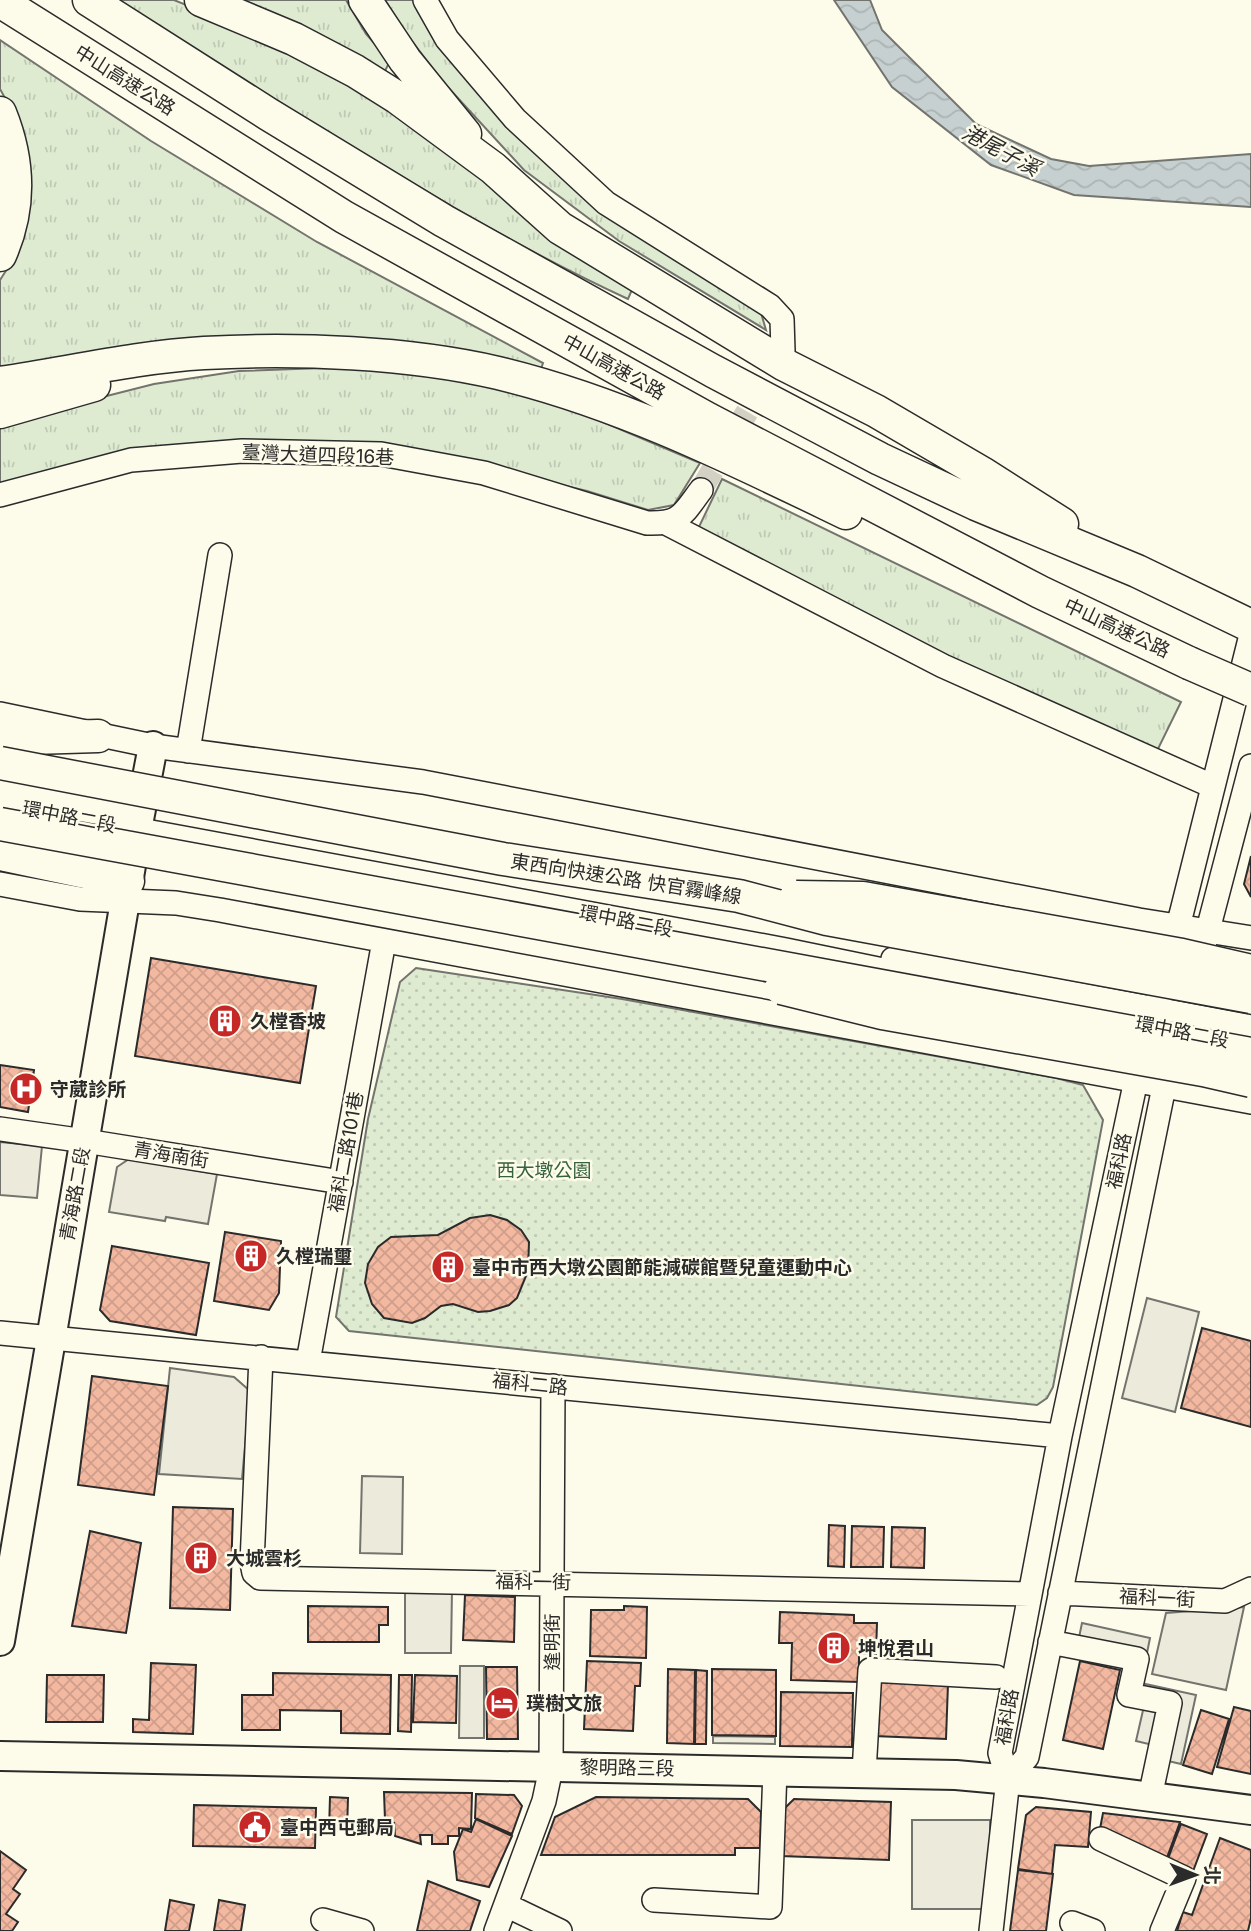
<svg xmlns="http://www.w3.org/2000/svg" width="1251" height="1931" font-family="Inter,'Noto Sans TC',sans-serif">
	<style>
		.grass { fill: url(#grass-tufts); stroke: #74746e; stroke-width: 2 }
		.park { fill: url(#park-dots); stroke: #74746e; stroke-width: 2 }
		.parking { fill: #eceadb; stroke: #74746e; stroke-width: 2 }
		.water { fill: url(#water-waves); stroke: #74746e; stroke-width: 2 }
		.building { fill: url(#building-cross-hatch); stroke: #2b2b2b; stroke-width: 2 }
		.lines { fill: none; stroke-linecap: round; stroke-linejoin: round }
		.minor-tunnel { stroke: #d3d1c4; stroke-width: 23; stroke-dasharray: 23 11; stroke-linecap: butt }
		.minor-casing { stroke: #2b2b2b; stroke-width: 26 }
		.major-casing { stroke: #2b2b2b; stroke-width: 32 }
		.highway-casing { stroke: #2b2b2b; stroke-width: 35 }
		.minor { stroke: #fdfbea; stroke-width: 23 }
		.major { stroke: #fdfbea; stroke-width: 28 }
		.highway { stroke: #fdfbea; stroke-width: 32 }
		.highway-bridge-casing { stroke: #2b2b2b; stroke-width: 35; stroke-linecap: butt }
		.highway-bridge { stroke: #fdfbea; stroke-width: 32 }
		.labels { text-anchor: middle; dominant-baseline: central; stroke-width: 5; stroke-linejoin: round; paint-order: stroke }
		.street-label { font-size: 19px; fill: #2b2b2b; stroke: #fdfbea }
		.poi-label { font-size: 19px; font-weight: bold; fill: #2b2b2b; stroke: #fdfbea; text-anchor: start }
		.park-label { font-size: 19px; fill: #34623c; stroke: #fdfbea }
		.water-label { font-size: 21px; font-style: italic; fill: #2b2b2b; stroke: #fdfbea }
	</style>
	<defs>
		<pattern id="grass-tufts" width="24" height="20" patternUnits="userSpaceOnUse" patternTransform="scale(1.75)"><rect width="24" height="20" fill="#deebd1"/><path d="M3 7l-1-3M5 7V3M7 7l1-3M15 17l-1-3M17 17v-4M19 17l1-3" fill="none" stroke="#bfcab4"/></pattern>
		<pattern id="park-dots" width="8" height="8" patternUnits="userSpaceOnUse" patternTransform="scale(1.75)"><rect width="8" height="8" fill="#deebd1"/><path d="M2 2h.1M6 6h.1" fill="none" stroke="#bfcab4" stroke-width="1.8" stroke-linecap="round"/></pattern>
		<pattern id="water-waves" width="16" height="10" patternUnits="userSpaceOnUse" patternTransform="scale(1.75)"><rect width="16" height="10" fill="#c7d0d0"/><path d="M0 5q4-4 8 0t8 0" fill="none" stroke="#abb3b3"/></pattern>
		<pattern id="building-cross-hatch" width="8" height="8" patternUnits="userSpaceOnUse" patternTransform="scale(1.75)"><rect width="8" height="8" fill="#f2b8a0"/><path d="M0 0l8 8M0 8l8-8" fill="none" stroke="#d09e8a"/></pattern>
	</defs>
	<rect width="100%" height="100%" fill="#fdfbea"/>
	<path class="grass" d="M113,0H174L295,49L412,118L634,285L628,299C539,258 455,209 371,158C285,106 199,53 113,0Z
		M234,0H346L366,34L390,61L382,77Z
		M385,0H416L487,97L761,313L766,330L619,241L524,170L444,83L405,32Z
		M0,40L151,141L317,242L543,363L539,375L476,358L0,374V280L7,269L20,235L11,109L0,89Z
		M324,368L427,371L558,403L700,463L674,505L648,510L587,491L490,468L335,442L0,484V423L154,384L239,371Z
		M722,479L1181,702L1155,755L939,658L696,533Z"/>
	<path class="park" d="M416,968L622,999L1056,1078L1083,1085L1103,1120L1053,1387L1047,1398L1037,1405L349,1331L336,1317L368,1119L400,982Z"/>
	<path class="parking" d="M0,1142L42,1146L37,1198L0,1195Z
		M129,1159L217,1174L208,1224L166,1217L165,1221L109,1212L117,1167Z
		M1147,1298L1199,1312L1175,1412L1122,1398Z
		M170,1368L234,1377L250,1391L242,1479L159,1474Z
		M362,1476L403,1477L402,1554L360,1553Z
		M405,1589H452L451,1653H405Z
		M1244,1607L1226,1690L1152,1674L1166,1613Z
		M1082,1623L1150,1638L1141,1683L1196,1695L1181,1764L1151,1757L1153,1745L1136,1741L1144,1706L1118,1700L1125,1667L1075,1657Z
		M460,1666H484V1738H459Z
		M713,1736L775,1737V1744L713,1743Z
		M912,1820H990V1909H912Z"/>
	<path class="water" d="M834,0H870L882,30L976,124L1051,159L1089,166L1251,154V207L1074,195L991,165L892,87Z"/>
	<path class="building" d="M1251,856V897L1244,884Z
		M151,958L316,986L300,1083L135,1056Z
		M0,1065L34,1070L28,1112L0,1107Z
		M490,1215L507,1220L521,1230L529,1242L528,1271L517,1298L509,1305L490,1311L478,1312L453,1304L441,1306L425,1318L412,1323L384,1318L372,1304L365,1283L368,1264L378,1247L391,1237L438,1235L470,1218Z
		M225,1232L281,1241L279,1293L269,1310L214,1301Z
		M112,1246L209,1263L196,1335L110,1321L100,1310Z
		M1202,1328L1251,1341V1427L1181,1408Z
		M92,1376L168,1386L154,1495L78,1485Z
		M173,1507L233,1509L230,1610L170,1608Z
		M829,1525L845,1526L844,1567L828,1566Z
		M852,1526L884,1527L883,1567H851Z
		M892,1527L925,1528L924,1568L891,1567Z
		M90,1531L141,1543L126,1633L72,1626Z
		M465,1595L515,1597L514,1642L463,1640Z
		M308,1606L388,1607V1625H379V1642H308Z
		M624,1606L647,1607L646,1658L590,1656L591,1610H624Z
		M780,1612L854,1615V1623H877L876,1654L859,1653V1682L791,1680L792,1643H779Z
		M587,1661L641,1663L640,1686H635L633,1731L584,1729Z
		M1080,1661L1120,1670L1103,1749L1063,1740Z
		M151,1663L196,1665L193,1734L133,1732V1719L149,1720Z
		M486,1667H517L518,1739H487Z
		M668,1669L695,1670L694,1744L667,1743Z
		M712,1669L776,1670V1736L712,1735Z
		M696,1670L707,1671L706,1744H695Z
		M273,1673L391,1675L390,1734L341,1733V1711L280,1710V1730H242V1695H273Z
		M47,1675H104L103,1722H46Z
		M399,1675H412L411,1732L398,1731Z
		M415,1675L457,1676L456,1723L413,1722Z
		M876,1682L948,1684L946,1739L874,1736Z
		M781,1692L853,1693L852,1747L780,1746Z
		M1234,1707L1251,1711V1774L1217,1767Z
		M1201,1710L1229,1719L1212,1774L1183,1765Z
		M384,1792L472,1793L471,1829L459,1828V1836H448V1844H432V1835H420L421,1844L395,1836L394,1823L385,1820Z
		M476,1794L514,1795L522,1806L512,1834L475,1818Z
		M330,1797L348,1798L347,1831L329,1830Z
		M596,1797L748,1799L761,1812L760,1848H735V1855H541L555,1817Z
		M794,1799L891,1802L889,1860L781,1856L782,1811Z
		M194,1805L316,1808L315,1848L193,1846Z
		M1036,1807L1091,1812L1088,1847L1055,1845L1052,1874L1018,1869L1026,1815Z
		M1103,1813L1180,1822L1165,1863L1099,1834Z
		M476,1819L512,1836L489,1887L457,1880L454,1852L463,1829L471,1832Z
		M1181,1824L1207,1834L1192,1874L1166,1864Z
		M1220,1838L1251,1850V1918L1248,1931H1177L1183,1912L1192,1915Z
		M0,1851L26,1870L13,1889L20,1894L6,1914L18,1922L12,1931H0Z
		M1018,1870L1053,1874L1046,1931H1010Z
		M428,1881L480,1901L470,1931H417Z
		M170,1900L194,1905L189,1931H165Z
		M219,1900L245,1905L241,1931H214Z"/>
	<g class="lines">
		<path class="minor-tunnel" d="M701,490L783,351"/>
		<defs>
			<path id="minor" d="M425,0L447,39L515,119L606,203L770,306L782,319L783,351
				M0,495L131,460L242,451L381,454L484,473L647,523C681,524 682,515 701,490
				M668,524L943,666L1212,786
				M0,714L153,746L423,782L1139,920L1251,938
				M188,751L220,555
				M0,787L120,811
				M0,804L786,950L912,976
				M0,884L80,899L176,903L220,910L1251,1102
				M1204,945L1251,766
				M893,959L1251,1027
				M0,1129L85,1141L341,1182
				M0,1333L1060,1436
				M261,1357L252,1563L254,1573L260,1578L1030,1594
				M308,1362L384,941
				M1060,1593L1225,1601L1251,1589
				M1050,1642L1137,1659L1129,1695L1170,1703L1150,1797
				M864,1772L870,1670L996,1677
				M1008,1779L1027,1757L1167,1072
				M1101,1839L1184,1878L1162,1931
				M654,1900L770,1907L775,1770
				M506,1905L560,1931
				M323,1920L362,1931
				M1072,1923L1093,1931
				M496,1931L544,1801L551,1768L553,1386
				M991,1931L1008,1779L1000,1753L1060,1436L1136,1080L1182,911L1251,635"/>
			<path id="major" d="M0,1641L137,830L153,746
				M0,1756L956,1775L1044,1783L1251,1810"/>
			<path id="highway" d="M89,0L268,114L444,221L713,371L880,459L976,504L1137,571L1251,626
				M201,0L294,39L355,71L398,98L493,168L560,228L785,365L876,411L982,473L1062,524
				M365,0L405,60L465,134
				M0,1L344,217L708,419L1040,592L1189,663
				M0,113C19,160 21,208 0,255
				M0,383C68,373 136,357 204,353C296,348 408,352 498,373C620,402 734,459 846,513
				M0,412L94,385
				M0,739L98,736
				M0,854L128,881"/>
		</defs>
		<use href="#minor" class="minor-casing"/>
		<use href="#major" class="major-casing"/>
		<use href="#highway" class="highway-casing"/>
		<use href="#minor" class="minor"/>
		<use href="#major" class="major"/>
		<use href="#highway" class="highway"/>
		<defs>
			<path id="highway-bridge" d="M1189,663L1251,690
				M0,763L503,859L739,896L827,919L1251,997
				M0,824L1251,1054
				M796,897L863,898L1182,955L1251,971
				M781,988L882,1013L1203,1070L1251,1081"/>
		</defs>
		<use href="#highway-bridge" class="highway-bridge-casing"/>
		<use href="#highway-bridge" class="highway-bridge"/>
	</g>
	<defs>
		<symbol id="building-disc" viewBox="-11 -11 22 22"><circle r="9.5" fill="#c62828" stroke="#fdfbea"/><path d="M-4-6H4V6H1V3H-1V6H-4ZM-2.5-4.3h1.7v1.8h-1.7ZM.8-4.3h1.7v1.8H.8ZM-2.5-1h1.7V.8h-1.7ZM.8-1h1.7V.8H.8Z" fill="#fff"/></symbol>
		<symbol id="hospital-disc" viewBox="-11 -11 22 22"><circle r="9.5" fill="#c62828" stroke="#fdfbea"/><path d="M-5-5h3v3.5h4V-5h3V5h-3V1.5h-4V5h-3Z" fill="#fff"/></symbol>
		<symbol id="hotel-disc" viewBox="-11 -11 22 22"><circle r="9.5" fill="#c62828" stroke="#fdfbea"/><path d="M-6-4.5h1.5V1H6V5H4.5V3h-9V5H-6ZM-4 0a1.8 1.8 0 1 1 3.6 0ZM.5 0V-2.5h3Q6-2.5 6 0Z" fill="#fff"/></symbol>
		<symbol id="civic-disc" viewBox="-11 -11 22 22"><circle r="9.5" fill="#c62828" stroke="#fdfbea"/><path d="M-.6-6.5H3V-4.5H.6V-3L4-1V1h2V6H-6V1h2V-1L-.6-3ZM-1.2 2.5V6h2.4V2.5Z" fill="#fff"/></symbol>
	</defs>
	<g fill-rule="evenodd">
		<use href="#building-disc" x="206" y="1002" width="38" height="38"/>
		<use href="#hospital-disc" x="7" y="1070" width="38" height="38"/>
		<use href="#building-disc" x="232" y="1237" width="38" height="38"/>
		<use href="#building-disc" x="429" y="1248" width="38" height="38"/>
		<use href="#building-disc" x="182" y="1539" width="38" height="38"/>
		<use href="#building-disc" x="815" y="1629" width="38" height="38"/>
		<use href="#hotel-disc" x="483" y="1684" width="38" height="38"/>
		<use href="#civic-disc" x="236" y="1808" width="38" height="38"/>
	</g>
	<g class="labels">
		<g class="street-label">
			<text transform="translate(125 80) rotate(32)">中山高速公路</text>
			<text transform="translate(614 367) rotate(29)">中山高速公路</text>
			<text transform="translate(318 455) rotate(2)">臺灣大道四段16巷</text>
			<text transform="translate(1117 628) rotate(25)">中山高速公路</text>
			<text transform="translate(69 817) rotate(11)">環中路二段</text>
			<text transform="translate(626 879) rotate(9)">東西向快速公路 快官霧峰線</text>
			<text transform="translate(626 921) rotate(11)">環中路二段</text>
			<text transform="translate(1182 1032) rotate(11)">環中路二段</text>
			<text transform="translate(346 1152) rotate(-80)">福科二路101巷</text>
			<text transform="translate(171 1155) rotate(9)">青海南街</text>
			<text transform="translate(1119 1161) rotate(-78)">福科路</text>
			<text transform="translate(75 1194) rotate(-80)">青海路二段</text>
			<text transform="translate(530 1384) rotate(6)">福科二路</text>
			<text transform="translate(533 1582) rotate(1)">福科一街</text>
			<text transform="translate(1157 1598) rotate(3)">福科一街</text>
			<text transform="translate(552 1642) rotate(-90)">逢明街</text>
			<text transform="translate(1007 1717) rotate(-80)">福科路</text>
			<text transform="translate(627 1768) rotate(1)">黎明路三段</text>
		</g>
		<g class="poi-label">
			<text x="250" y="1021">久樘香坡</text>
			<text x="50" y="1089">守葳診所</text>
			<text x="276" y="1256">久樘瑞璽</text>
			<text x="472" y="1267">臺中市西大墩公園節能減碳館暨兒童運動中心</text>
			<text x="226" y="1558">大城雲杉</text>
			<text x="858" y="1648">坤悅君山</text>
			<text x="526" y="1703">璞樹文旅</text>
			<text x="280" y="1827">臺中西屯郵局</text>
		</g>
		<g class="park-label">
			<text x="544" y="1170">西大墩公園</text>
		</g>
		<g class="water-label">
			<text transform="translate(1001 150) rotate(28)">港尾子溪</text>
		</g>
	</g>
	<g transform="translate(1195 1875) rotate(91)" stroke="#fdfbea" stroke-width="5" paint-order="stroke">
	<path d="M0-5L12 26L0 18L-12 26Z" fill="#2b2b2b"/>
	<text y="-10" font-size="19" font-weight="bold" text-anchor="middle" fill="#2b2b2b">北</text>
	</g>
</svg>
